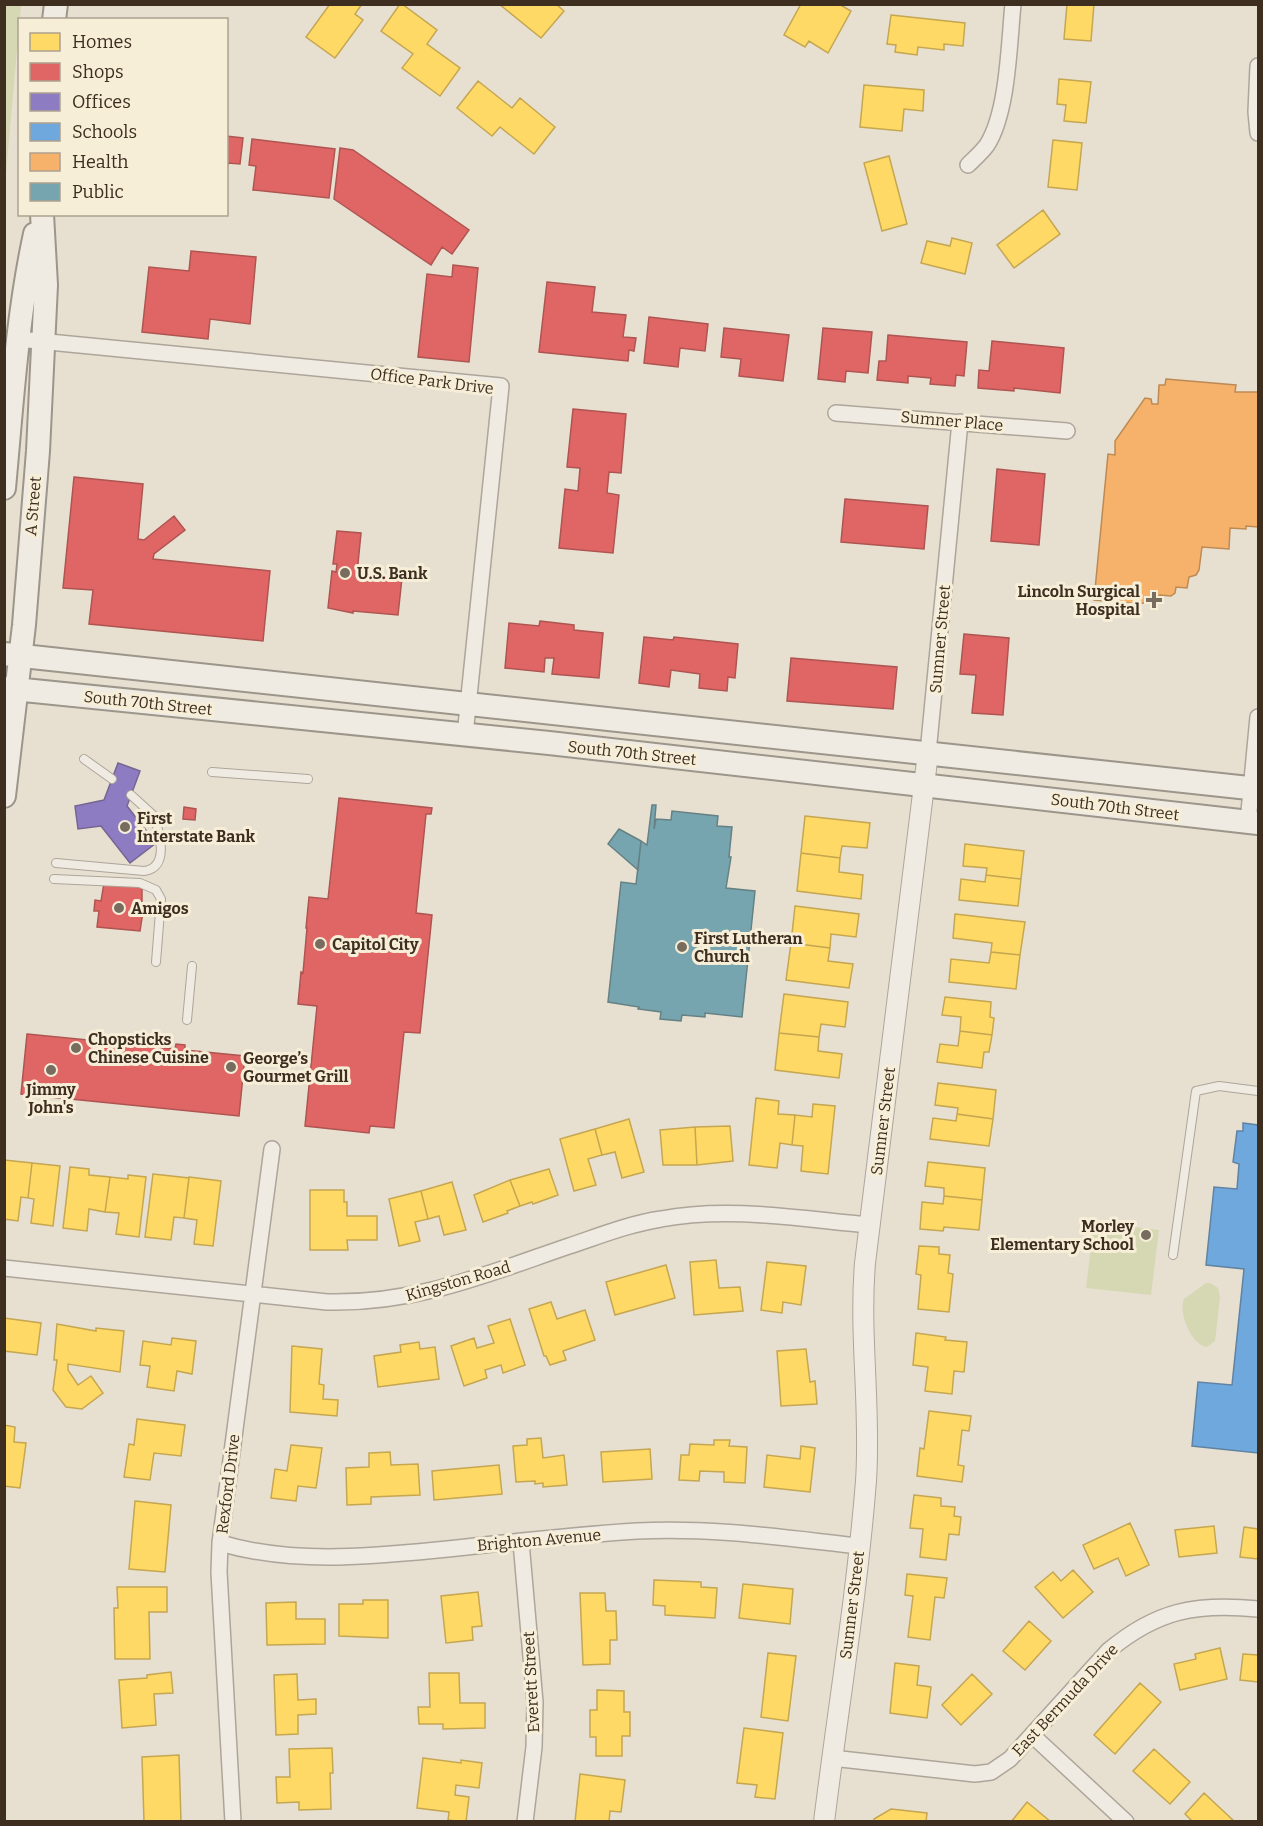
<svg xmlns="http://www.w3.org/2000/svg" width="1263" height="1826" font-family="Bitter,serif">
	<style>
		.green { fill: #d6d7b3 }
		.homes { fill: #ffd966; stroke: #c5a651; stroke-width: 1.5 }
		.shops { fill: #e06666; stroke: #af5551; stroke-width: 1.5 }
		.offices { fill: #8e7cc3; stroke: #766592; stroke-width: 1.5 }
		.schools { fill: #6fa8dc; stroke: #6083a4; stroke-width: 1.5 }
		.health { fill: #f6b26b; stroke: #be8a54; stroke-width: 1.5 }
		.public { fill: #76a5af; stroke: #658184; stroke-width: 1.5 }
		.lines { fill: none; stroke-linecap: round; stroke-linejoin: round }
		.service-casing { stroke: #ada599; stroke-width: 10 }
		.minor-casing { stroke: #ada599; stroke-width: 18 }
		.tertiary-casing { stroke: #ada599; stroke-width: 22 }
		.secondary-casing { stroke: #9c958a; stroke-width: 26 }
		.service { stroke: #efebe3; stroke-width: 8 }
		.minor { stroke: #efebe3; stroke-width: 15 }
		.tertiary { stroke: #efebe3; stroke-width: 20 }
		.secondary { stroke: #efebe3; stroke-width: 22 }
		.poi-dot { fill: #786c5e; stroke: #f7eed8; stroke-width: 2 }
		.labels { text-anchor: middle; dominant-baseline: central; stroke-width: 6; stroke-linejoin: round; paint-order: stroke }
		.street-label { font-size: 16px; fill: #3d2e20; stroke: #f7eed8 }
		.poi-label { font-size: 16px; font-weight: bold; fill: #3d2e20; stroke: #f7eed8; text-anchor: start }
	</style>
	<rect width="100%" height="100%" fill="#e7e0d1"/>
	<path class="green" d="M5,4L21,5L5,185L4,5Z
		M1094,1222L1159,1230L1151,1295L1086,1288Z
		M1206,1283H1210L1218,1288L1220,1297L1215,1341L1207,1347C1192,1346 1178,1313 1184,1299Z"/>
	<path class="homes" d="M330,4H362L355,14L363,20L335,58L306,37Z
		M400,4H402L437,30L427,44L460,68L440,96L402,68L413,54L381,31Z
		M499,4H556L564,11L541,38Z
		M801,4H839L851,11L828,53L809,41L805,47L784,35Z
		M1067,4H1094L1091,41L1064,39Z
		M891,15L965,23L963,46L944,44V50L918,47L917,55L895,52L896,45L887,44Z
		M1059,79L1091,82L1086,123L1064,121L1066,105L1057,104Z
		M478,81L512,108L520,98L555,127L534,154L500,127L492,136L457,108Z
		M864,85L924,90L923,111L904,109L902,131L860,127Z
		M1053,140L1082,143L1077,190L1048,187Z
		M889,156L907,224L882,231L864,163Z
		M1043,210L1060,234L1014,268L997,245Z
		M952,238L972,243L965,274L921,263L927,241L950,246Z
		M805,816L870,823L867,848L842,846L840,858L801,853Z
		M965,844L1024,851L1021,879L986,875L987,868L963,866Z
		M801,853L840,858L839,872L863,875L861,899L797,891Z
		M986,875L1021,879L1018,906L959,900L961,879L985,882Z
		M795,906L859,914L856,937L831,934L830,948L791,943Z
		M955,914L1025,922L1020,955L991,952L992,943L953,938Z
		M791,943L830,948L828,961L853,964L849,988L786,980Z
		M991,952L1020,955L1016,989L949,982L951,959L989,963Z
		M784,994L848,1002L845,1027L821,1024L819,1037L779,1033Z
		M945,997L991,1002L990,1017L994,1018L992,1035L960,1031L961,1017L942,1015Z
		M960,1031L992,1035L989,1052H984L982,1068L937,1062L940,1044L958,1046Z
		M779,1033L819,1037L818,1051L842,1054L839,1078L775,1070Z
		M938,1083L996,1090L993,1119L957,1114L958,1108L935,1105Z
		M756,1098L779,1101L778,1114L795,1115L792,1145L780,1143L777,1168L749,1165Z
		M813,1104L835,1106L828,1174L801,1171L803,1146L792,1145L795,1115L812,1117Z
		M957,1114L993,1119L989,1146L930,1139L933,1118L956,1121Z
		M629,1119L644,1172L622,1178L615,1152L602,1155L595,1129Z
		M730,1126L733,1161L697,1165L695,1127Z
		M695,1127L697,1165H663L660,1130Z
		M595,1129L602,1155L588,1159L596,1185L574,1191L560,1139Z
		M4,1160L32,1163L28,1198L21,1197L18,1221L4,1219Z
		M928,1162L985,1168L982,1200L944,1196V1188L925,1186Z
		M32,1163L60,1166L53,1226L31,1223L34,1199L28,1198Z
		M70,1167L89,1169V1175L110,1177L105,1212L89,1209L87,1231L63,1228Z
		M549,1169L558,1195L533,1204L532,1202L520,1206L510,1180Z
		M153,1174L189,1178L184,1218L174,1217L171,1240L145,1237Z
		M128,1175L146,1177L139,1237L116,1234L119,1213L105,1212L110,1177L128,1179Z
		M189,1177L221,1181L213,1246L194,1244L197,1220L184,1218Z
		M510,1180L520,1206L507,1211L508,1213L483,1222L474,1195Z
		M452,1182L466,1230L444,1235L439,1216L428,1219L421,1191Z
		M310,1190H344V1202H347V1216H377V1240H347L348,1250H310Z
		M421,1191L428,1219L415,1222L420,1241L399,1246L389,1199Z
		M944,1196L982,1200L979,1230L944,1227L943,1231L920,1229L922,1202L943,1204Z
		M919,1246L939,1247V1254L950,1255L948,1273L953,1274L949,1312L918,1309L921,1275L916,1274Z
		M716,1260L719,1288L740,1287L743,1311L694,1315L690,1262Z
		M767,1262L806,1266L801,1305L783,1302L782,1313L761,1310Z
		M666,1265L675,1298L615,1315L606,1282Z
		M551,1302L557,1319L585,1310L595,1340L563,1351L566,1360L550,1365L546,1356H544L529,1309Z
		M4,1318L41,1323L37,1355L4,1351Z
		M510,1319L525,1365L503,1373L501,1365L485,1370L487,1378L464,1386L451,1346L474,1338L477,1348L494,1343L488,1326Z
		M57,1324L96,1331V1328L124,1331L120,1372L68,1364V1370L78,1385L91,1376L103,1393L82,1409L66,1407L53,1390L57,1360H54Z
		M916,1333L946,1337L945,1340L967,1342L964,1372L954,1371L952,1394L925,1391L928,1367L913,1365Z
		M172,1338L196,1341L192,1374L177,1371L174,1391L147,1387L150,1366L140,1365L143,1341L171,1345Z
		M419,1342L420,1349L435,1347L439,1379L378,1387L374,1356L401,1352L400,1345Z
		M292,1346L322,1349L319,1384L324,1385L323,1399L338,1400L337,1416L290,1412Z
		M806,1349L810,1382L815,1381L817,1404L781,1406L777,1351Z
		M929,1411L971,1416L969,1431L962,1430L958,1465L964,1466L962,1482L917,1476L920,1448L924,1449Z
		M137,1419L185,1425L181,1456L154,1453L150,1480L124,1477L129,1444L134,1445Z
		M4,1425L15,1427L14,1442L26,1443L20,1488L4,1486Z
		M541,1438L543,1458L564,1455L567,1485L543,1487V1483L535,1484V1481L516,1482L513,1446L527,1445V1439Z
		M714,1440H730L729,1446L747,1447L745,1483L724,1482V1472L700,1471L699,1481L679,1480L681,1455H689L690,1444L714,1445Z
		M291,1445L322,1448L316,1488L298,1486L296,1501L271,1498L275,1469L287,1471Z
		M801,1446L815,1448L810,1492L764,1487L767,1455L800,1459Z
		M650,1449L652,1479L603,1482L601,1452Z
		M390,1452L391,1465L418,1464L420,1495L371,1497V1504L347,1505L346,1468L369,1467V1453Z
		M499,1465L502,1494L434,1500L432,1471Z
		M914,1495L941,1498V1506L955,1507L954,1516L961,1517L959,1535L949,1534L946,1560L920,1557L923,1529L910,1528Z
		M135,1501L171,1505L165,1572L129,1569Z
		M1130,1523L1149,1565L1126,1576L1118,1558L1094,1569L1083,1545Z
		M1214,1526L1217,1553L1179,1557L1175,1530Z
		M1244,1527L1258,1529V1559L1240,1557Z
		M1073,1570L1093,1592L1063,1618L1035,1587L1053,1572L1061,1581Z
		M907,1574L947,1578L944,1598L935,1597L930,1640L908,1637L913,1596L905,1595Z
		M654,1580L701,1582V1587L717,1588L715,1618L665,1615V1606L653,1605Z
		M743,1584L793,1589L790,1624L739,1618Z
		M117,1587H167V1612H149L150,1659H115L114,1608H118Z
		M478,1592L482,1626L472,1627L473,1640L446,1643L441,1596Z
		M580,1593H605L606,1611H616L617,1640H610V1664L583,1665Z
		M363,1600H388V1638L339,1636V1604H363Z
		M296,1602V1619H325V1644L267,1645L266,1603Z
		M1029,1621L1051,1641L1025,1670L1003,1651Z
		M1220,1648L1227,1679L1180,1690L1174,1664L1196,1659L1195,1654Z
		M768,1653L796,1656L788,1721L761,1717Z
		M1243,1654L1258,1655V1682L1240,1680Z
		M895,1663L919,1666L917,1685L931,1687L927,1718L890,1713Z
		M171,1672L173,1693L154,1694L156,1725L122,1728L119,1680L147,1678V1675Z
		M429,1673H459L460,1703H485V1728L443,1729V1724H419L418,1707H430Z
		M297,1674L298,1700L316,1699V1714L298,1715V1734L276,1735L274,1675Z
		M972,1674L992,1694L961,1725L942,1705Z
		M1140,1683L1161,1702L1115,1754L1094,1735Z
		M597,1690L624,1691V1712H630V1736H622V1756H596V1737H590V1710H597Z
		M744,1728L783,1733L775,1799L755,1797L757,1785L737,1783Z
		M332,1748L333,1773H330L331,1809L299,1810V1802L277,1803L276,1777H290L289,1749Z
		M1154,1749L1190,1782L1170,1804L1133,1771Z
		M179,1755L181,1822H144L142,1757Z
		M423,1758L461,1763V1760L482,1763L479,1788L456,1785L455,1795L469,1797L466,1822L448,1820L449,1812L417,1808Z
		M580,1774L625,1780L621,1812L610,1811L609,1822H575Z
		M1204,1793L1235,1822H1193L1185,1814Z
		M1027,1802L1051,1822H1011Z
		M891,1809L927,1813L926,1822H874V1819Z"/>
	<path class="shops" d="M226,136L243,138L240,164L228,163L226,176Z
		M252,139L335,149L329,198L253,190L256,166L249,165Z
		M340,148L353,150L469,230L452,254L442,247L431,265L334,199Z
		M191,251L256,257L250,324L210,319L208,339L142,332L149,267L189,271Z
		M453,265L478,268L469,362L418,357L427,274L452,277Z
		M547,282L595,287L592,312L626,315L623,337L636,338L634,351L629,350L628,361L539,352Z
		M649,317L708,324L705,351L680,348L678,367L644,363Z
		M724,328L789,335L783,381L739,376L741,359L721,357Z
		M823,328L872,332L868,373L846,371L845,382L818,379Z
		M888,335L967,342L964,376L956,375L955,386L930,384L931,378L908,376V383L877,380L879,361H886Z
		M992,341L1064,348L1060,393L1014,388V391L978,388L979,370L989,371Z
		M573,409L626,414L621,473L609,472L607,493L619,495L613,553L559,548L565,489L578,491L580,468L567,467Z
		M997,469L1045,474L1039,545L991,541Z
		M74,477L143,484L138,539L144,540L174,516L185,530L154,554L153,559L270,571L263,641L89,624L93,590L63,588Z
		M845,499L928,506L924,549L841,542Z
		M337,531L361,533L357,574L402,578L398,615L353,611V613L328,608L332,571L336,572L337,564H333Z
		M540,621L574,625V630L603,633L599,678L552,674L554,658H545L544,672L505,668L509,623L539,626Z
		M964,634L1009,638L1003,715L972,713L976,675L960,674Z
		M644,637L673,640L674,637L738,644L735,678L728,677L727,691L699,688L700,674L671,670L669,687L639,683Z
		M791,658L897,667L893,709L787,701Z
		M339,798L432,808L431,814H426L416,913L432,915L420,1033L404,1032L394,1128L370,1126L369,1133L305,1126L317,1006L298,1004L301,972L303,973L307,928H306L309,897L328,899Z
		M184,807L196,809L195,820L183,819Z
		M104,883L142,887V905H144L140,931L97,927L99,911H94L95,900L101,901Z
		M27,1034L98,1041V1037H107L106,1042L136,1045V1040L146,1041V1046L175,1049L176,1044L185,1045V1050L245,1056L239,1116L21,1094Z"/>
	<path class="offices" d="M118,763L140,771L127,806L156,843L130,863L101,826L78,829L75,806L104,800Z"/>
	<path class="schools" d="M1243,1123L1258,1125V1453L1192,1446L1198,1382L1232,1385L1244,1269L1206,1265L1214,1187L1237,1189L1239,1164L1233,1162L1237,1131H1243Z"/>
	<path class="health" d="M1166,379L1236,385L1235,392H1258V527L1246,526V529L1230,528L1229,549L1202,547L1199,570L1196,575L1189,577L1187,588L1176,587L1175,593L1171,596L1160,595L1149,602L1138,604L1094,600L1108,454L1115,455V441L1145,398L1151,399L1152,404H1158L1159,385H1165Z"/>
	<path class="public" d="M652,805H656L654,829L656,819L671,820L672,811L718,816L717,826L732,827L729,857H731L726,888L755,891L742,1017L705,1013V1017L682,1015L681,1021L660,1019L661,1012L638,1009L639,1007L608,1002L621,882L636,884L641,841L647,845Z
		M619,829L641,841L638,870L608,844Z"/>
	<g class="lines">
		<defs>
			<path id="service" d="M84,759L112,779
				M212,772L308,779
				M56,863L144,871C170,868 160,832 153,815L131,795
				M54,879L140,883L156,890L161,899L156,962
				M187,1020L192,966
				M1173,1255L1196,1091L1219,1086L1258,1091"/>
			<path id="minor" d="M1258,66L1256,112L1258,133
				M968,165C974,159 982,152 987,145C1008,112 1009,44 1013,4
				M18,339L501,386L465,735
				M836,413L1067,431
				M928,753L960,422
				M1248,822L1258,717
				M4,1268L327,1302C417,1304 487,1274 569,1246C599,1236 629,1224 661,1219C729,1206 801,1219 869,1225
				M521,1542L535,1702L534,1747L525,1822
				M220,1543C291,1564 366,1557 437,1550C504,1543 570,1535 637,1531C711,1527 785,1538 859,1546
				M1032,1735L1126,1822
				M832,1758L975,1774L991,1772L1010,1759L1108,1651C1157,1610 1196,1603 1258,1609
				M233,1822L219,1572L220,1543L272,1149"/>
			<path id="tertiary" d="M824,1822C838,1708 857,1595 866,1481C871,1408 859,1336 865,1263L928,753"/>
			<path id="secondary" d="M54,20L56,4
				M4,488C12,403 17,317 35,234
				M4,654L1258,789
				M4,688L549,743L1258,823
				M4,796L24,625L38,451L46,285L42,214"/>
		</defs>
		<use href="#service" class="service-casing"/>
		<use href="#minor" class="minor-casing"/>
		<use href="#tertiary" class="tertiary-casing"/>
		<use href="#secondary" class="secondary-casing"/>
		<use href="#service" class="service"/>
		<use href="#minor" class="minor"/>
		<use href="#tertiary" class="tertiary"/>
		<use href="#secondary" class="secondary"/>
	</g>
	<g class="poi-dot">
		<circle cx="345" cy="573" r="6"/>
		<path d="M1151 591h6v6h6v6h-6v6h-6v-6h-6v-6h6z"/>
		<circle cx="125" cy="827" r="6"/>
		<circle cx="119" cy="908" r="6"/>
		<circle cx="320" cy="944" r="6"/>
		<circle cx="682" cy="947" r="6"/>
		<circle cx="76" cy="1048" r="6"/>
		<circle cx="231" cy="1067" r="6"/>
		<circle cx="51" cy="1070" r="6"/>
		<circle cx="1146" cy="1235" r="6"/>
	</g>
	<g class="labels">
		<g class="street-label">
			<text transform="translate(432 381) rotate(7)">Office Park Drive</text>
			<text transform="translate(952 421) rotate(5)">Sumner Place</text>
			<text transform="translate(33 506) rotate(-85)">A Street</text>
			<text transform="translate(940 639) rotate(-85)">Sumner Street</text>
			<text transform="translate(148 703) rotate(6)">South 70th Street</text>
			<text transform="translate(632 753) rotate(6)">South 70th Street</text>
			<text transform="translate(1115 807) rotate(7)">South 70th Street</text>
			<text transform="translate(883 1121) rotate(-83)">Sumner Street</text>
			<text transform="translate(458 1281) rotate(-16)">Kingston Road</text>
			<text transform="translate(228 1484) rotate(-83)">Rexford Drive</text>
			<text transform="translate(539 1540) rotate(-5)">Brighton Avenue</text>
			<text transform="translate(852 1605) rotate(-83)">Sumner Street</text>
			<text transform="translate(531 1682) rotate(-93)">Everett Street</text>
			<text transform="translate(1065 1700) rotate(-47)">East Bermuda Drive</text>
		</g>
		<g class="poi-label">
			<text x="357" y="573">U.S. Bank</text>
			<text x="1140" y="591" text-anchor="end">Lincoln Surgical<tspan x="1140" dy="18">Hospital</tspan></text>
			<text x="137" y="818">First<tspan x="137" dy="18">Interstate Bank</tspan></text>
			<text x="131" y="908">Amigos</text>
			<text x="694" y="938">First Lutheran<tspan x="694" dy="18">Church</tspan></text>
			<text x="332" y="944">Capitol City</text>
			<text x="88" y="1039">Chopsticks<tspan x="88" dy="18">Chinese Cuisine</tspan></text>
			<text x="243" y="1058">George’s<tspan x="243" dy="18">Gourmet Grill</tspan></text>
			<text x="51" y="1089" text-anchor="middle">Jimmy<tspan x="51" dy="18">John's</tspan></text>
			<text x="1134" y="1226" text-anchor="end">Morley<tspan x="1134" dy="18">Elementary School</tspan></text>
		</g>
	</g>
	<rect width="1263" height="1826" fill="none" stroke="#3d2e20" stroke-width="12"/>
	<rect x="18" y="18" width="210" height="198" fill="#f7eed8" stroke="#ada18e" stroke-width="1.5"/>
	<rect x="30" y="33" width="30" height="18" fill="#ffd966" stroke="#ada18e" stroke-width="1.5"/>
	<text x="72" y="48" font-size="18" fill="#3d2e20">Homes</text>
	<rect x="30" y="63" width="30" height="18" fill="#e06666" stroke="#ada18e" stroke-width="1.5"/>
	<text x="72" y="78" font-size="18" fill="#3d2e20">Shops</text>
	<rect x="30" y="93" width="30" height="18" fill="#8e7cc3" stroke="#ada18e" stroke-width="1.5"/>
	<text x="72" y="108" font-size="18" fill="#3d2e20">Offices</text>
	<rect x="30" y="123" width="30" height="18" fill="#6fa8dc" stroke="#ada18e" stroke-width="1.5"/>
	<text x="72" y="138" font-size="18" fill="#3d2e20">Schools</text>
	<rect x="30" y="153" width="30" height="18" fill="#f6b26b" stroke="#ada18e" stroke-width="1.5"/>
	<text x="72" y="168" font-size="18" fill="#3d2e20">Health</text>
	<rect x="30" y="183" width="30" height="18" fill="#76a5af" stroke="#ada18e" stroke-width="1.5"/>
	<text x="72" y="198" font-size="18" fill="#3d2e20">Public</text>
</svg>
